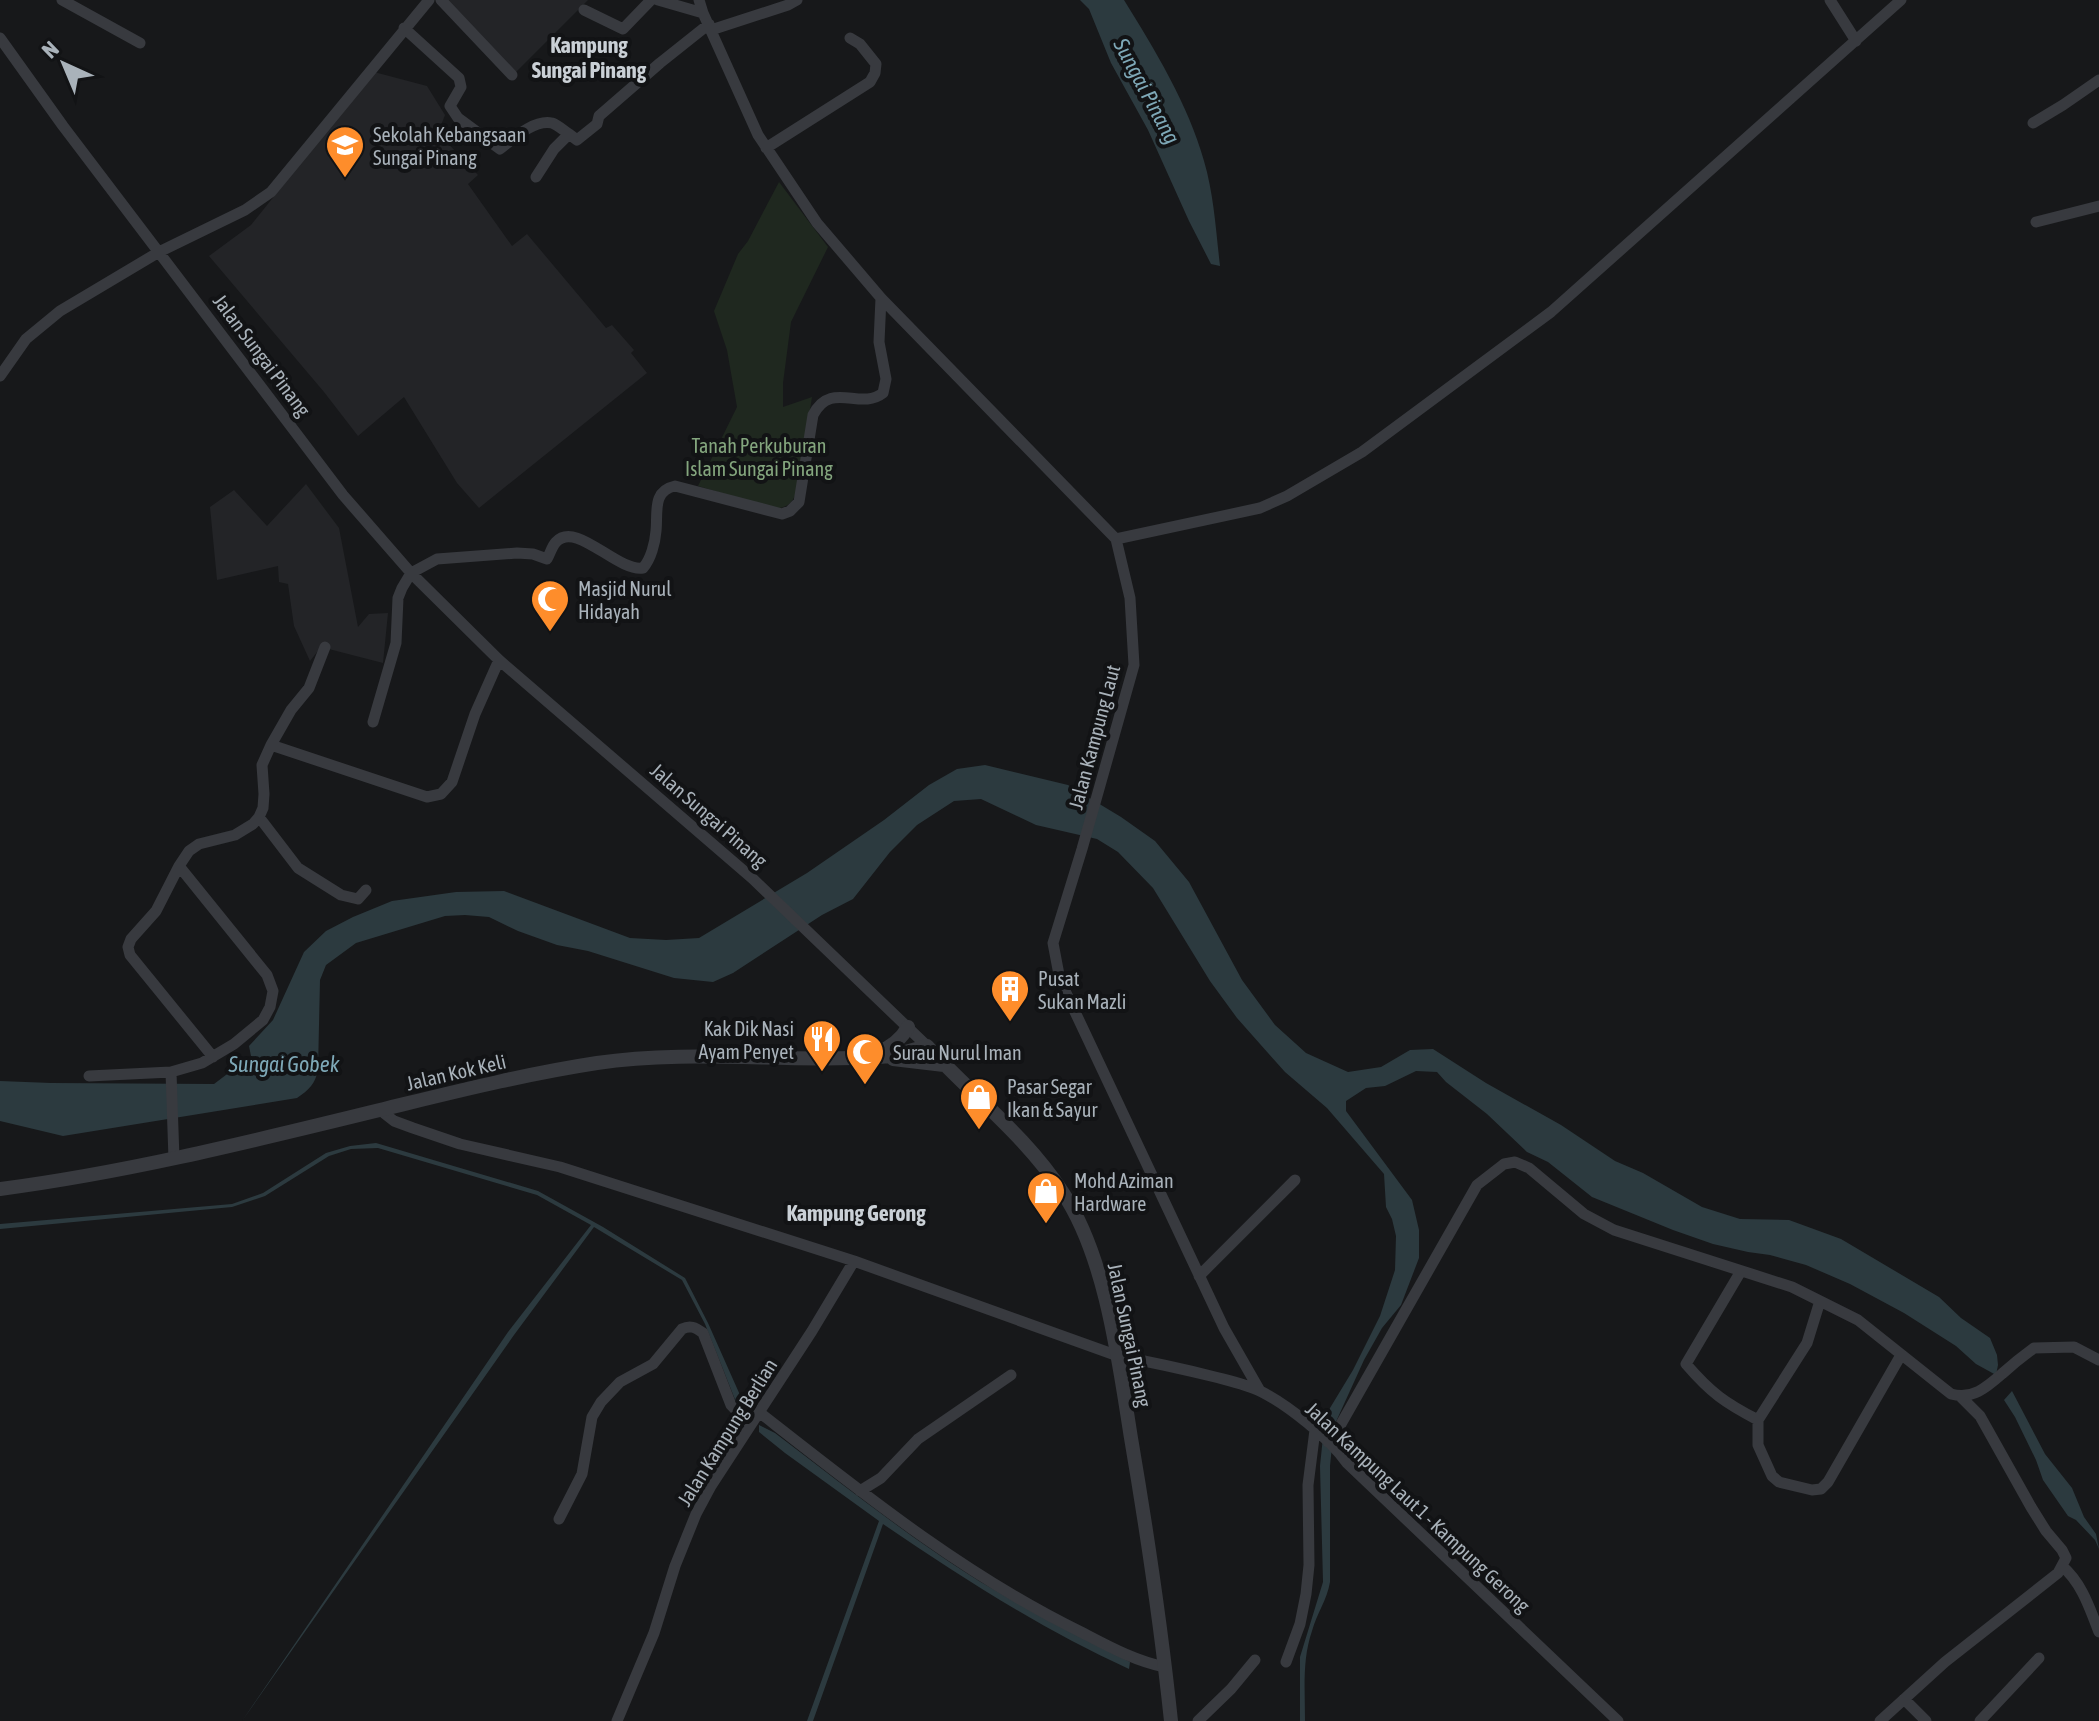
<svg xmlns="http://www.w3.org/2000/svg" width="2099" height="1721" font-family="'Asap Condensed',sans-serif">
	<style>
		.built { fill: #232427 }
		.green { fill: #1f281f }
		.water { fill: #2c3a3f }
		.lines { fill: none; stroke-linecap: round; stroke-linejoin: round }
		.minor { stroke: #383a3f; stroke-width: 11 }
		.tertiary { stroke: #383a3f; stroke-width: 14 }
		.labels { text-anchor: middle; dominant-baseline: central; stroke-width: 8; stroke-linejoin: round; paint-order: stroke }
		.poi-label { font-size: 20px; fill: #a9b2ba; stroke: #121315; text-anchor: start }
		.street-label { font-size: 20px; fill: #a9b2ba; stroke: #121315 }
		.park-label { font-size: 20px; fill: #84a67e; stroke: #121315 }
		.neighbourhood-label { font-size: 22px; font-weight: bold; fill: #cad0d6; stroke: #121315 }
		.water-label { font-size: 22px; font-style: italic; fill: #7ea8b7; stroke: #121315 }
	</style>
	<rect width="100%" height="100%" fill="#17181a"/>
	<path class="built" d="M446,0H588L514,74Z
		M374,72L427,86L445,115L438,133L478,175L468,184L512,246L527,234L606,328L612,325L634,350L631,353L647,373L479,508L457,483L404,397L358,436L324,392L209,256L251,225Z
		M306,484L339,528L358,627L369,614L388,613L383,663L321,647L310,661L294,626L288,584L279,582L278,566L217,580L210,507L234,490L267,526Z"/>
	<path class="green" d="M779,182L828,247L791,322L783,383V407L812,397L797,492C792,503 788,507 775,509L698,486L737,407L727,350L714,311L738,254L748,241Z"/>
	<path class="water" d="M1080,0H1124C1155,50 1188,104 1204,161C1214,195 1216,232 1220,266L1211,264L1189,221L1148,130L1111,63L1089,9Z
		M985,765L1068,785L1121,817L1155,841L1189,882L1242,980L1275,1025L1306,1053L1348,1072L1381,1067L1410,1050L1433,1049L1486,1083L1561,1125L1615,1161L1643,1173L1702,1207L1740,1219L1789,1220L1841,1239L1939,1297L1961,1318L1990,1338L1997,1355L1998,1365L1996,1375L1976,1364L1956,1346L1904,1313L1850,1284L1806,1265L1770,1255L1748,1252L1713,1244L1673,1230L1592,1197L1548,1162L1527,1152L1487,1114L1446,1082L1437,1072L1416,1071L1385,1086L1366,1088L1346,1101V1111L1412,1200L1419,1230V1258L1401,1305L1382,1328L1364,1360L1334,1426L1330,1466V1582C1327,1600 1317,1613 1312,1631C1302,1660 1305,1690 1305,1721H1300V1657L1323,1582L1320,1466L1324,1427L1330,1408L1353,1370L1380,1316L1395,1270L1396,1236L1392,1219L1386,1207L1384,1174L1327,1108L1285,1072L1237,1018L1210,981L1153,888L1118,852L1097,839L1036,825L981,799L954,801L917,825L890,852L853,899L822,915L733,973L713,982L674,978L588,951L557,945L518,931L489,917L465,915L445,916L356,943L326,965L320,980L318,1070C315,1084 309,1090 297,1098L63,1136L0,1121V1081L51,1083L214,1084L251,1056L249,1046L273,1020L304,952L326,931L353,917L392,901L456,892L504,891L630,938L666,940L699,938L807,873L884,820L929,785L957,769Z
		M376,1143L538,1191L603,1227L685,1278L708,1323L744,1404L743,1410L738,1407L705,1324L682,1280L594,1227L514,1335L242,1721L508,1332L591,1225L537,1195L378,1148L351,1149L329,1156L265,1196L232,1207L0,1229V1224L232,1204L263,1193L326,1153L350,1146Z
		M2012,1391L2045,1454L2072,1488L2084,1517L2096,1534L2099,1549L2095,1540L2076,1520L2068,1516L2043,1480L2036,1460L2015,1417L2004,1400Z
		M759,1425L775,1433C838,1481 901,1531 968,1574C1020,1607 1076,1633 1130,1662L1129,1669C1042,1629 962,1578 883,1524L813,1721H807L879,1521L785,1453L759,1432Z"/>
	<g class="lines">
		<path class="minor" d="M62,0L140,43
			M441,0L512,75
			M658,0L703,13
			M699,0L703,13L758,135L817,223L881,298L1116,539L1130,598L1134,665L1082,849L1053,943L1060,980L1224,1328L1260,1391
			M1830,0L1856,41
			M584,10L623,29L651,0
			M404,28L459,78L461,87L450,106L458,118L500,149C513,139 534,119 552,123C558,125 564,131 569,134
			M711,30L788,5L797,0
			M0,38L63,126L343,495L411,573L499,660L752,878L927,1046
			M2033,123L2063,105L2099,80
			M766,148L870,82L875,73L876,64L860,44L850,38
			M536,177L554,149L569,134L577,140L597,124L599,116L660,63L709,24
			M2036,222L2099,206
			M0,376L26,339L60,311L159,252L245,210L271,192L429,0
			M1116,539L1260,508L1287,496L1362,452L1551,312L1901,0
			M373,722L396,643L398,598L402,588L411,573L437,559L517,553L533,554L547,559C550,554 552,546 556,542C576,520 617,572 643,568C651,559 655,543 656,531C658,512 652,491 675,486L782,514L790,511L799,502L813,415C831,380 860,411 883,393L886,379L879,342L881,298
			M271,745L291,710L309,688L325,647
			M259,817L298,868L341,895L358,899L366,890
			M213,1057L130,955L128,947L131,939L156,911L179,866L189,851L199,844L235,835L253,824L259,817L263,808L264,794L262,765L271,745L427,797L441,794L452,782L475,714L499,660
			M89,1076L171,1072
			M380,1110L394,1121L413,1128L460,1144L560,1167L854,1261L1118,1356C1151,1362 1183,1369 1215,1377C1230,1381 1248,1385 1262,1392C1289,1406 1329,1438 1347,1463L1618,1721
			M174,1159L171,1072L202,1063L234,1044L263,1020L270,1007L273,991L267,975L179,866
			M1741,1271L1686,1364C1711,1393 1725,1403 1758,1420
			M1199,1276L1295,1180
			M1820,1301L1807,1343L1758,1420V1445L1772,1476L1779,1482L1812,1490L1821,1489L1828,1482L1901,1355
			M759,1412C861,1492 964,1575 1081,1632C1108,1646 1135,1661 1165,1667
			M1328,1442L1337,1431L1477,1185L1504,1164L1515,1162L1529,1168L1584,1214L1614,1230L1792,1287L1858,1320L1951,1394C1973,1400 1987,1387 2003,1373C2013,1364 2023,1356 2034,1348L2074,1347L2099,1360
			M860,1491L881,1478L918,1439L1011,1375
			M559,1519L582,1474L592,1417L601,1402L620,1382L653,1364L682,1329C690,1325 695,1327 703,1333L731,1405L750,1425
			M2062,1566C2082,1583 2090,1609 2099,1632
			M1286,1662L1300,1624L1306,1594L1309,1565L1308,1485L1315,1430
			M1904,1699L1926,1721
			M617,1721L654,1633L675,1566L696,1514L711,1486L812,1331L854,1261
			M1198,1721L1231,1689L1255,1660
			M1880,1721L1945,1662L2058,1573L2066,1558L2062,1550L2046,1531L2031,1507L1980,1416L1960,1396
			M1980,1721L2039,1658"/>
		<path class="tertiary" d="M877,1053C891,1047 901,1040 908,1027
			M893,1059L944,1065
			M0,1189C130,1172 257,1140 384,1109C454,1092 525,1074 597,1063C690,1049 786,1063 880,1057C896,1056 912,1050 927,1046C972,1095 1027,1137 1063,1193C1106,1257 1119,1363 1131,1438C1147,1532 1161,1626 1171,1721"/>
	</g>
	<defs>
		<symbol id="school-pin" viewBox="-11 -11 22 30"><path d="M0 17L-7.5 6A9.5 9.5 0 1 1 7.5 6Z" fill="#fe8d2b" stroke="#121315"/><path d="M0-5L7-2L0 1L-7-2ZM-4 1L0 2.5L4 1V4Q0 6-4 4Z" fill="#fff"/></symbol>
		<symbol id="mosque-pin" viewBox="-11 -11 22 30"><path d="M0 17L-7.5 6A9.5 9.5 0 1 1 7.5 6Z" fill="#fe8d2b" stroke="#121315"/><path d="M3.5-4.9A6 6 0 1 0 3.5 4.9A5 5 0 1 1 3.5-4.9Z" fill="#fff"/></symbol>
		<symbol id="building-pin" viewBox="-11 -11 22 30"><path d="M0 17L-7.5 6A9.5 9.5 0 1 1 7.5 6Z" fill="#fe8d2b" stroke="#121315"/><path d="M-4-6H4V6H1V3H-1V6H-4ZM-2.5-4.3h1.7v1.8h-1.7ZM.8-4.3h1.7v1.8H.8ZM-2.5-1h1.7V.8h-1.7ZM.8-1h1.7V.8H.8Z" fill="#fff"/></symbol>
		<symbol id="restaurant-pin" viewBox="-11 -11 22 30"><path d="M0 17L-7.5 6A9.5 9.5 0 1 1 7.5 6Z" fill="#fe8d2b" stroke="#121315"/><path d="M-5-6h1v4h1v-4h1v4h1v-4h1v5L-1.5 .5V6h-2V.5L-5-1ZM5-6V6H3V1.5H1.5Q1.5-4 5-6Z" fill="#fff"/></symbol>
		<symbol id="shop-pin" viewBox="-11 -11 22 30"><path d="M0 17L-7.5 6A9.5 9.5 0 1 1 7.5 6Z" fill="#fe8d2b" stroke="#121315"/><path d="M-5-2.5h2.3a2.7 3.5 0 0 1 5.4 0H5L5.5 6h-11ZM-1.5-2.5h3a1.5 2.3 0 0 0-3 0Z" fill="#fff"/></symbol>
	</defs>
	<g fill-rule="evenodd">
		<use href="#school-pin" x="323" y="123" width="44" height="60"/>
		<use href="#mosque-pin" x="528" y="577" width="44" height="60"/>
		<use href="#building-pin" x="988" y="967" width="44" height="60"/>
		<use href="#restaurant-pin" x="800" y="1017" width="44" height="60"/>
		<use href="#mosque-pin" x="843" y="1030" width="44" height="60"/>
		<use href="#shop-pin" x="957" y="1075" width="44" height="60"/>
		<use href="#shop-pin" x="1024" y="1169" width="44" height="60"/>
	</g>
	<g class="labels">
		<g class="poi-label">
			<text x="373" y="134">Sekolah Kebangsaan<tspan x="373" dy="23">Sungai Pinang</tspan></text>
			<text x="578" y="588">Masjid Nurul<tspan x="578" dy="23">Hidayah</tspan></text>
			<text x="1038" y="978">Pusat<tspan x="1038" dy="23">Sukan Mazli</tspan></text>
			<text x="794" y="1028" text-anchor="end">Kak Dik Nasi<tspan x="794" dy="23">Ayam Penyet</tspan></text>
			<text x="893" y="1052">Surau Nurul Iman</text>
			<text x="1007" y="1086">Pasar Segar<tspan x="1007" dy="23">Ikan &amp; Sayur</tspan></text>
			<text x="1074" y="1180">Mohd Aziman<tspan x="1074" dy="23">Hardware</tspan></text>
		</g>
		<g class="street-label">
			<text transform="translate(262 355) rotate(53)">Jalan Sungai Pinang</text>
			<text transform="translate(1094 737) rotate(-75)">Jalan Kampung Laut</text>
			<text transform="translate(709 815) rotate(41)">Jalan Sungai Pinang</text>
			<text transform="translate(456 1072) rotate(-13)">Jalan Kok Keli</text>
			<text transform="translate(1130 1335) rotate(78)">Jalan Sungai Pinang</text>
			<text transform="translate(727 1432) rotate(-58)">Jalan Kampung Berlian</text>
			<text transform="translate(1418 1507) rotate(43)">Jalan Kampung Laut 1 - Kampung Gerong</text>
		</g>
		<g class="park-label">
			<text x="759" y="445">Tanah Perkuburan<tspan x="759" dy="23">Islam Sungai Pinang</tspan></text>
		</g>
		<g class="neighbourhood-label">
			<text x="589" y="45">Kampung<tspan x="589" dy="25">Sungai Pinang</tspan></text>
			<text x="856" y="1213">Kampung Gerong</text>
		</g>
		<g class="water-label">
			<text transform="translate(1147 91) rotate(62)">Sungai Pinang</text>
			<text x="284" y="1064">Sungai Gobek</text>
		</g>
	</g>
	<g transform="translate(64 64) rotate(316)" stroke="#121315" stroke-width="6" paint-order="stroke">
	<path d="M0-6L14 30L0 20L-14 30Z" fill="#a9b2ba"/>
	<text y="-12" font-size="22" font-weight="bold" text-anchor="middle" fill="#a9b2ba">N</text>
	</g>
</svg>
